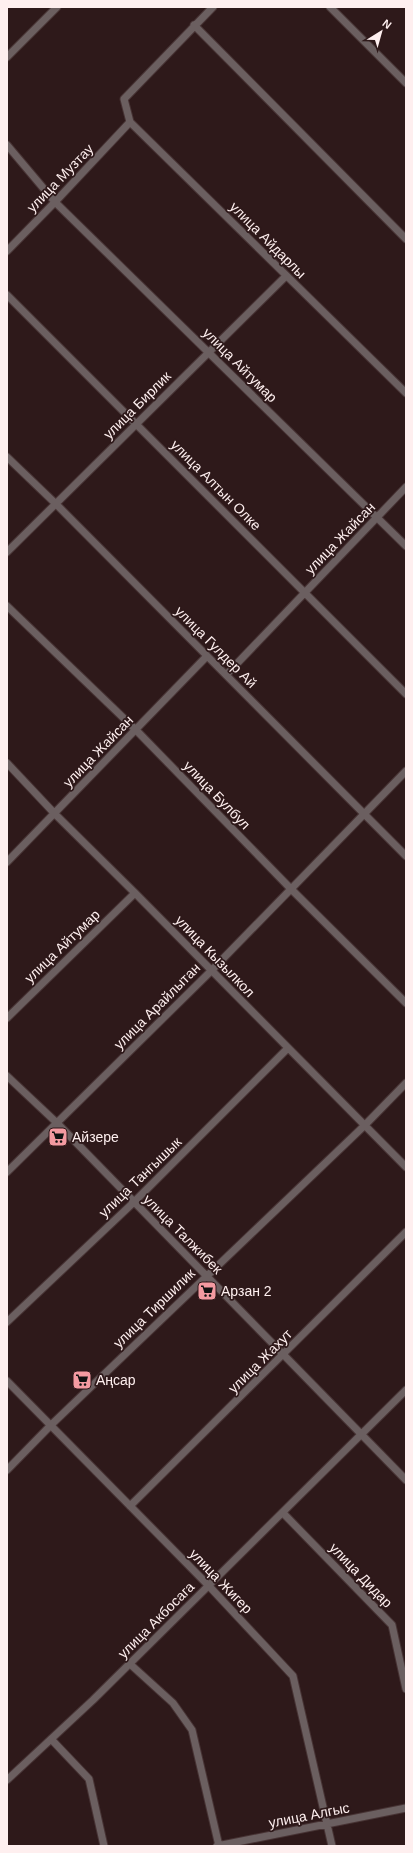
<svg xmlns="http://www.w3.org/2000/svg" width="413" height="1853" font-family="Arial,sans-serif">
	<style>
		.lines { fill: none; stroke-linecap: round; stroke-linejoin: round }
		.street-casing { stroke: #473334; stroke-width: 9 }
		.street { stroke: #6b5f60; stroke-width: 7 }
		.labels { text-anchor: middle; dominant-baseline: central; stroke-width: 3.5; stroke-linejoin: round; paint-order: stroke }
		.street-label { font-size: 14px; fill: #feefef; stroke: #2e191a }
		.poi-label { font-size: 14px; fill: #feefef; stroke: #2e191a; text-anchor: start }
	</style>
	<rect width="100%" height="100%" fill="#2e191a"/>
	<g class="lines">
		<defs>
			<path id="street" d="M213,7L124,99L130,122L406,393
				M330,7L406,83
				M194,25L406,239
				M7,57L57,7
				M7,145L55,202L406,546
				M7,251L55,202L130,122
				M7,295L406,694
				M7,457L56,504L406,856
				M7,552L286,276
				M7,606L136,730L291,889L406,1003
				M226,675L406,487
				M7,763L55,814L135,893L406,1167
				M7,862L207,656
				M7,1018L135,893
				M7,1076L57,1123L406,1480
				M7,1172L211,971L406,771
				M7,1322L134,1202L288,1048
				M7,1381L208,1585L293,1676L332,1846
				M7,1470L51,1425L364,1126L406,1083
				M130,1506L406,1232
				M283,1513L392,1625L406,1689
				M130,1664L173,1703L192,1730L219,1846
				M51,1739L89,1779L104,1846
				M7,1780L93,1700L406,1390
				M217,1846L406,1808"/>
		</defs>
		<use href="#street" class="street-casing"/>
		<use href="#street" class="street"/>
	</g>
	<defs>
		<symbol id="supermarket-square" viewBox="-11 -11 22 22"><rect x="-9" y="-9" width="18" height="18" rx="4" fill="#f49aa1" stroke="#2e191a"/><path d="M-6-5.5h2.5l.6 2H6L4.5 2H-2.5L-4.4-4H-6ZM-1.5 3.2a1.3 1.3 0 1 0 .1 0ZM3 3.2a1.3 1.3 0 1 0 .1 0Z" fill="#111"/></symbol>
	</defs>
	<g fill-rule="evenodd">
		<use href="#supermarket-square" x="47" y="1126" width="22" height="22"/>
		<use href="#supermarket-square" x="196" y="1280" width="22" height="22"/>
		<use href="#supermarket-square" x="71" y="1369" width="22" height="22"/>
	</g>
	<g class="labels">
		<g class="street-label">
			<text transform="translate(60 178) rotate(-46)">улица Музтау</text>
			<text transform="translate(268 240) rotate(45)">улица Айдарлы</text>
			<text transform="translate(240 365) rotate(45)">улица Айтумар</text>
			<text transform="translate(137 405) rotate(-45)">улица Бирлик</text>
			<text transform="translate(216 485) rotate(45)">улица Алтын Олке</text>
			<text transform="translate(340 538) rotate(-46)">улица Жайсан</text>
			<text transform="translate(216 647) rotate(45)">улица Гулдер Ай</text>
			<text transform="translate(98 751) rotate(-46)">улица Жайсан</text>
			<text transform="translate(217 795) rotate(46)">улица Булбул</text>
			<text transform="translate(62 946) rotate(-44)">улица Айтумар</text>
			<text transform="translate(215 956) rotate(46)">улица Кызылкол</text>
			<text transform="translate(157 1006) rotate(-45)">улица Арайлытан</text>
			<text transform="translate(140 1177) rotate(-44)">улица Тангышык</text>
			<text transform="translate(183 1234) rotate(45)">улица Талжибек</text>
			<text transform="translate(154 1308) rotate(-44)">улица Тиршилик</text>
			<text transform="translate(260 1361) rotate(-45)">улица Жахут</text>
			<text transform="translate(361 1575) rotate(46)">улица Дидар</text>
			<text transform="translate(221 1581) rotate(46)">улица Жигер</text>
			<text transform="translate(156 1620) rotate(-45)">улица Акбосага</text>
			<text transform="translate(309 1815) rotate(-11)">улица Алгыс</text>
		</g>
		<g class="poi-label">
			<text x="72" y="1137">Айзере</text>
			<text x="221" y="1291">Арзан 2</text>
			<text x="96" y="1380">Аңсар</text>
		</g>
	</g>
	<rect width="413" height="1853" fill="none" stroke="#feefef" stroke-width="16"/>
	<g transform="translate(381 32) rotate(37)" stroke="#2e191a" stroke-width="3" paint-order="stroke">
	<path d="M0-3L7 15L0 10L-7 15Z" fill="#feefef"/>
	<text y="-6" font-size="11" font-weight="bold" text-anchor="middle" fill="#feefef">N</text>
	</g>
</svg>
